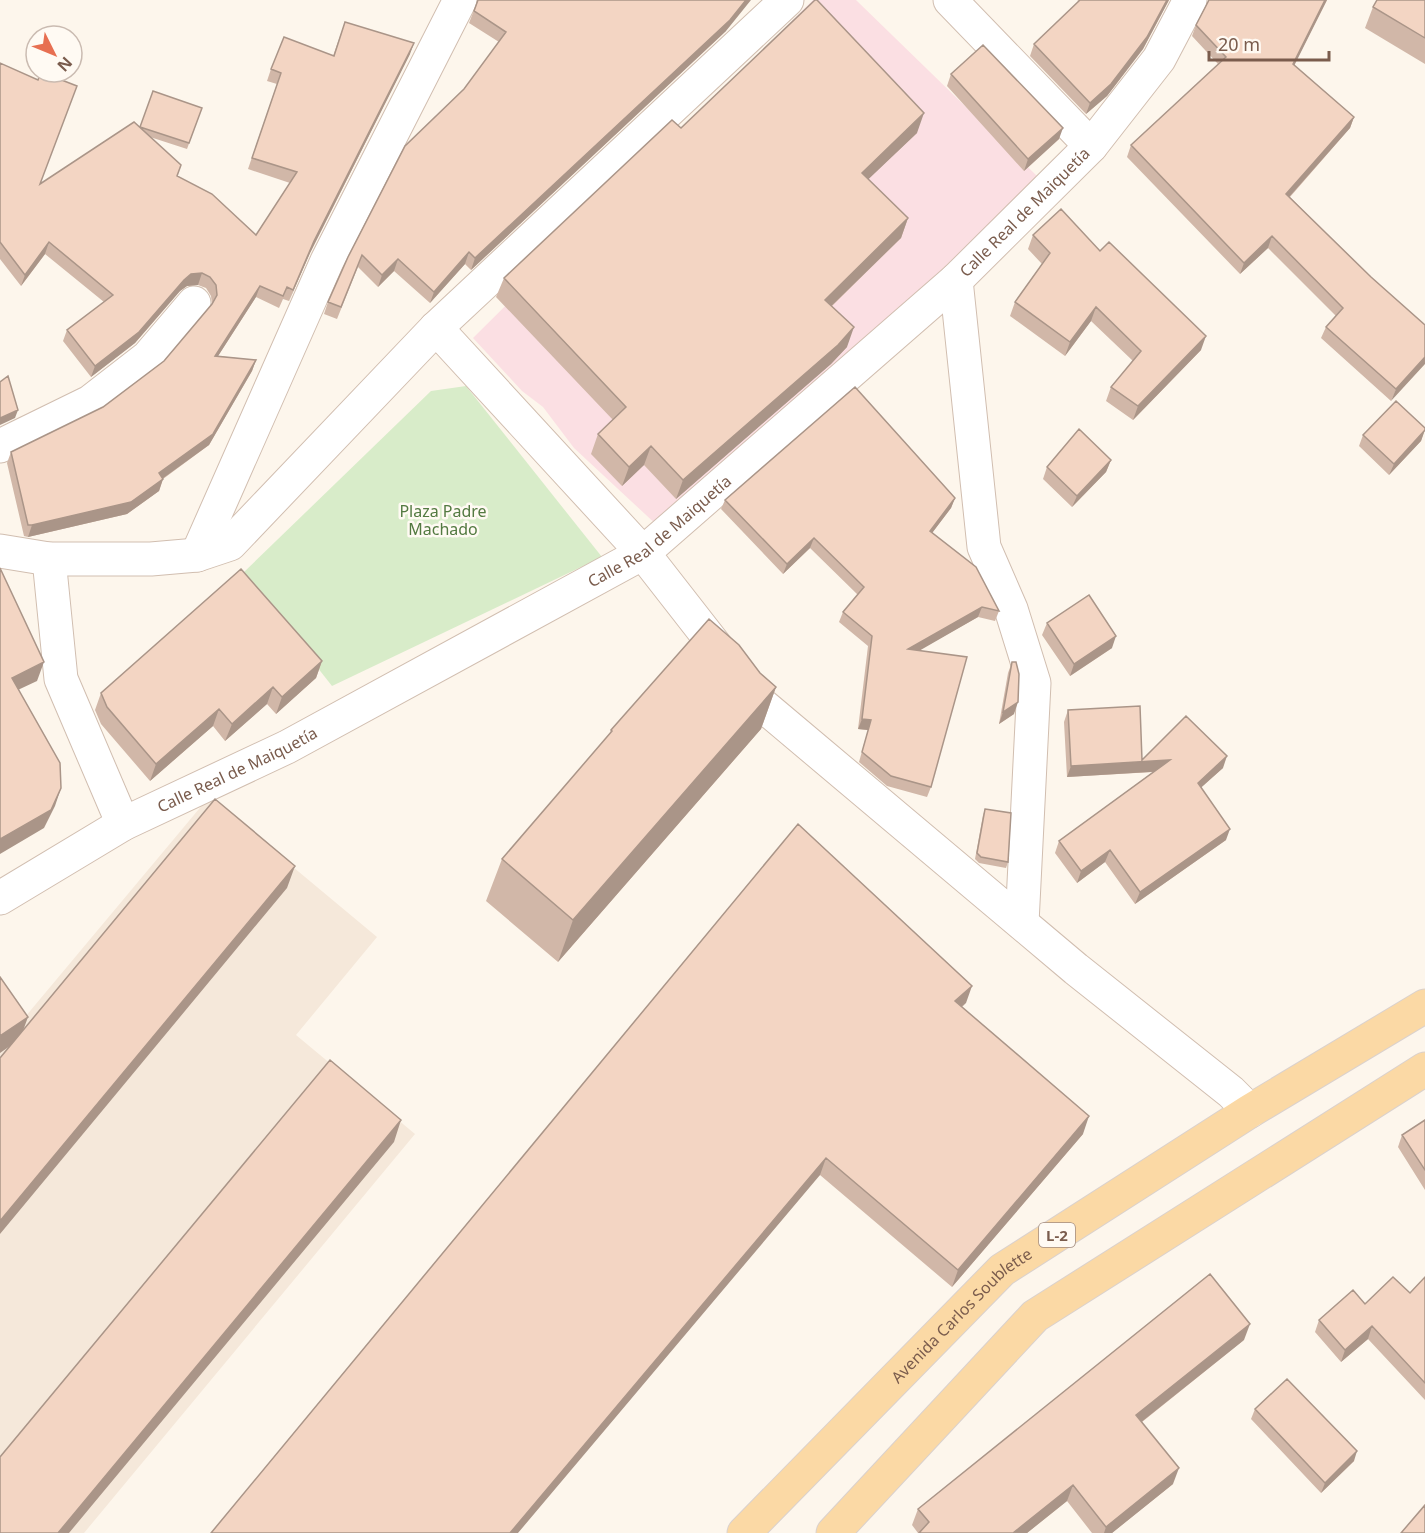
<svg xmlns="http://www.w3.org/2000/svg" width="1425" height="1533" font-family="'Noto Sans',sans-serif">
	<style>
		.residential { fill: #f5e8da }
		.medical { fill: #fbdfe3 }
		.green { fill: #d8ecc9 }
		.lines { fill: none; stroke-linecap: round; stroke-linejoin: round }
		.minor-casing { stroke: #d1beb0; stroke-width: 35 }
		.major-casing { stroke: #dad1cd; stroke-width: 35 }
		.minor { stroke: #fff; stroke-width: 33 }
		.major { stroke: #fbd9a5; stroke-width: 33 }
		.wall { fill: #d1b7a8 }
		.shaded-wall { fill: #aa9588 }
		.building { fill: #f3d5c3; stroke: #aa9588; stroke-width: 1.5 }
		.labels { text-anchor: middle; dominant-baseline: central; stroke-width: 5; stroke-linejoin: round; paint-order: stroke }
		.shield { fill: #fffaf3; stroke: #a28b7f; stroke-width: 1.5 }
		.shield-label { font-size: 15px; font-weight: bold; fill: #7a5c4d }
		.street-label { font-size: 16px; fill: #7a5c4d; stroke: #fffaf3 }
		.park-label { font-size: 16px; fill: #537a41; stroke: #fffaf3 }
	</style>
	<rect width="100%" height="100%" fill="#fdf6ec"/>
	<path class="residential" d="M209,797L377,937L296,1035L415,1134L84,1533H0V1047Z"/>
	<path class="medical" d="M813,0H856L1038,177L847,361L660,528L574,448L543,407L522,391L473,338Z"/>
	<path class="green" d="M466,386L602,557L332,686L243,573L431,391Z"/>
	<g class="lines">
		<defs>
			<g id="minor">
				<path d="M950,0L1091,146"/>
				<path d="M956,280L984,547L1011,609L1034,683L1022,923"/>
				<path d="M436,328L643,553L760,703L1076,969L1231,1092L1250,1111"/>
				<path d="M0,446L90,402L148,357L194,303"/>
				<path d="M0,551L49,559H151L197,555L230,544L436,328L787,0"/>
				<path d="M197,555L327,261L460,0"/>
				<path d="M49,559L61,679L123,824"/>
				<path id="s1" d="M0,898L123,824L287,747L643,553L956,280L1091,146L1159,59L1190,0"/>
			</g>
			<g id="major">
				<path id="s2" d="M744,1533L1002,1270L1250,1111L1425,1006"/>
				<path d="M833,1533L1035,1316L1425,1069"/>
			</g>
		</defs>
		<use href="#minor" class="minor-casing"/>
		<use href="#major" class="major-casing"/>
		<use href="#minor" class="minor"/>
		<use href="#major" class="major"/>
	</g>
	<path class="wall" d="M478,0L726,31L471,270L465,264L430,303L394,271L378,287L358,267L337,319L324,314L328,302L464,89L499,42L469,23Z
		M1077,0H1169L1143,49L1107,96L1086,114L1030,56L1034,44L1079,1Z
		M1209,0H1327L1294,65L1354,117L1350,128L1290,197L1371,277L1425,325L1391,401L1321,338L1326,327L1336,316L1268,248L1240,274L1127,157L1131,145L1218,64L1192,36L1196,25Z
		M1425,0V64L1365,28L1373,7Z
		M345,22L410,54L310,253L289,301L283,299L279,308L256,297L218,356L256,360L252,371L209,445L163,479L159,491L127,514L28,537L24,536L7,463L11,452L103,407L164,361L212,304L211,296L206,288L198,285L187,286L180,291L135,343L91,377L63,341L67,330L104,302L45,254L21,286L0,259V63L41,184L140,127L202,108L187,149L150,137L177,176L256,235L290,183L248,169L277,84L267,81L271,69L333,56Z
		M951,74L1059,139L1024,171L947,86Z
		M681,128L917,133L868,179L908,218L901,238L832,306L847,347L831,364L676,499L644,465L622,486L591,454L598,434L613,420L496,297L504,278Z
		M1033,235L1100,251L1201,350L1133,420L1106,401L1111,387L1133,361L1091,321L1065,356L1010,316L1015,302L1042,264L1028,249Z
		M1425,428L1421,441L1389,475L1359,446L1363,435Z
		M1111,460L1106,472L1072,507L1043,479L1047,467Z
		M955,498L951,508L932,533L999,611L995,621L978,617L919,650L931,787L927,797L887,786L859,762L868,730L858,729L868,646L839,622L843,612L858,595L810,548L783,574L721,509L725,500Z
		M1047,623L1112,648L1070,676L1042,635Z
		M322,661L316,678L276,714L267,704L225,741L213,726L150,781L101,724L95,710L101,693Z
		M1012,662L1014,714L999,724L1008,673Z
		M760,673L776,687L761,729L558,962L486,901L502,859L609,735L611,730Z
		M1068,710L1142,760L1223,768L1201,787L1226,840L1135,904L1105,862L1077,883L1055,853L1059,841L1153,772L1067,777L1064,722Z
		M985,809L1008,862L1006,868L979,863L975,859L983,815Z
		M966,1003L962,1007L1083,1134L952,1287L820,1175L211,1533Z
		M1425,1120V1190L1398,1147L1402,1135Z
		M1425,1277V1400L1368,1339L1341,1362L1315,1332L1319,1320L1365,1304L1410,1293Z
		M1244,1340L1142,1422L1173,1484L1112,1533H1092L1067,1501L1027,1533H918L912,1525L918,1509Z
		M1255,1409L1354,1461L1321,1493L1251,1419Z"/>
	<path class="shaded-wall" d="M746,0H751L726,31L471,270L475,258Z
		M1167,0H1169L1143,49L1107,96L1086,114L1090,103Z
		M1325,0H1327L1289,76L1293,64Z
		M414,43L410,54L310,253L289,301L314,241Z
		M924,113L917,133L855,192L862,173Z
		M1354,117L1350,128L1282,205L1286,194Z
		M1063,128L1059,139L1024,171L1028,159Z
		M908,218L901,238L818,319L825,300Z
		M1272,236L1268,248L1240,274L1244,263Z
		M49,242L45,254L21,286L25,275Z
		M469,252L465,264L430,303L434,292Z
		M398,259L394,271L378,287L382,275Z
		M202,273L198,285L187,286L180,291L135,343L91,377L95,366L184,280L191,274Z
		M260,286L256,297L211,367L215,356Z
		M1096,307L1091,321L1065,356L1070,342Z
		M854,327L847,347L831,364L676,499L683,480Z
		M1206,336L1201,350L1133,420L1138,406Z
		M1425,357V364L1391,401L1396,389Z
		M256,360L252,371L209,445L155,484L159,473Z
		M18,410L15,418L0,425V418Z
		M1425,430L1421,441L1389,475L1394,464Z
		M651,446L644,465L622,486L629,467Z
		M1111,460L1106,472L1072,507L1077,496Z
		M163,479L159,491L127,514L28,537L32,525Z
		M955,498L951,508L926,541L930,531Z
		M814,538L810,548L783,574L787,564Z
		M982,607L978,617L905,659L908,649Z
		M1116,636L1112,648L1070,676L1074,664Z
		M322,661L316,678L276,714L282,697Z
		M44,662L37,681L5,696L12,678Z
		M273,687L267,704L225,741L232,724Z
		M776,687L761,729L558,962L573,920Z
		M1018,702L1014,714L999,724L1003,712Z
		M219,709L213,726L150,781L156,764Z
		M862,719L871,720L868,730L858,729Z
		M1227,756L1223,768L1194,794L1198,783Z
		M1170,760L1166,771L1067,777L1071,766Z
		M61,788L55,806L44,828L0,854V839Z
		M1230,829L1226,840L1135,904L1140,892Z
		M1110,850L1105,862L1077,883L1081,871Z
		M295,866L287,888L0,1234V1221Z
		M972,986L966,1003L948,1018L955,1001Z
		M28,1017L20,1039L0,1053V1036Z
		M1089,1116L1083,1134L952,1287L958,1270Z
		M401,1120L394,1142L69,1533H58Z
		M826,1158L820,1175L518,1533H510Z
		M1250,1324L1244,1340L1130,1431L1136,1415Z
		M1372,1326L1368,1339L1341,1362L1345,1350Z
		M1357,1451L1354,1461L1321,1493L1325,1483Z
		M1179,1468L1173,1484L1112,1533H1104L1106,1527Z
		M1073,1485L1067,1501L1027,1533H1013Z"/>
	<path class="building" d="M478,0H746L730,20L475,258L469,252L434,292L398,259L382,275L362,255L341,307L328,302L348,257L405,146L464,89L506,32L474,11Z
		M815,0H817L924,113L862,173L908,218L825,300L854,327L838,345L683,480L651,446L629,467L598,434L626,407L504,278L672,120L681,128Z
		M1080,0H1167L1147,37L1111,84L1090,103L1034,44Z
		M1209,0H1325L1293,64L1354,117L1286,194L1371,277L1425,325V357L1396,389L1326,327L1343,308L1272,236L1244,263L1131,145L1226,57L1196,25Z
		M1377,0H1425V38L1373,7Z
		M345,22L414,43L314,241L293,290L287,287L283,296L260,286L215,356L256,360L213,434L159,473L163,479L131,502L32,525H28L11,452L103,407L164,361L212,304L217,295L216,285L210,277L202,273L191,274L184,280L139,332L95,366L67,330L113,295L49,242L25,275L0,242V63L38,80L41,72L77,86L40,184L134,122L181,165L177,176L212,194L256,235L297,172L252,158L281,73L271,69L284,37L334,56Z
		M983,45L1063,128L1028,159L951,74Z
		M153,91L202,108L189,143L140,127Z
		M1061,209L1100,251L1109,242L1206,336L1138,406L1111,387L1141,351L1096,307L1070,342L1015,302L1050,253L1033,235Z
		M8,376L18,410L0,418V382Z
		M855,387L955,498L930,531L976,567L999,611L982,607L908,649L967,657L931,787L891,776L862,752L871,720L862,719L872,636L843,612L864,587L814,538L787,564L725,500Z
		M1396,401L1425,428V430L1394,464L1363,435Z
		M1079,429L1111,460L1077,496L1047,467Z
		M0,568L44,662L12,678L60,763L61,788L51,810L0,839Z
		M241,569L322,661L282,697L273,687L232,724L219,709L156,764L107,707L101,693Z
		M1089,595L1116,636L1074,664L1047,623Z
		M709,619L739,645L760,673L776,687L573,920L502,859L612,731L611,730Z
		M1012,662H1016L1019,674L1018,702L1003,712Z
		M1140,706L1142,760L1186,716L1227,756L1198,783L1230,829L1140,892L1110,850L1081,871L1059,841L1170,760L1071,766L1068,710Z
		M215,799L295,866L0,1221V1058Z
		M985,809L1011,813L1008,862L981,857L977,853Z
		M798,824L972,986L955,1001L1089,1116L958,1270L826,1158L510,1533H211Z
		M0,977L28,1017L0,1036Z
		M330,1060L401,1120L58,1533H0V1457Z
		M1425,1120V1170L1402,1135Z
		M1210,1274L1250,1324L1136,1415L1179,1468L1106,1527L1073,1485L1013,1533H919L929,1522L918,1509Z
		M1393,1277L1410,1293L1425,1277V1383L1372,1326L1345,1350L1319,1320L1353,1290L1365,1304Z
		M1287,1379L1357,1451L1325,1483L1255,1409Z
		M1425,1505V1533H1401Z"/>
	<g class="labels">
		<rect class="shield" x="1039" y="1223" width="36" height="24" rx="4.5"/>
		<g class="shield-label">
			<text x="1057" y="1235">L-2</text>
		</g>
		<g class="street-label">
			<text stroke="none"><textPath href="#s1" startOffset="1242">Calle Real de Maiquetía</textPath></text>
			<text stroke="none"><textPath href="#s1" startOffset="756">Calle Real de Maiquetía</textPath></text>
			<text stroke="none"><textPath href="#s1" startOffset="270">Calle Real de Maiquetía</textPath></text>
			<text stroke="none"><textPath href="#s2" startOffset="308">Avenida Carlos Soublette</textPath></text>
		</g>
		<g class="park-label">
			<text x="443" y="511">Plaza Padre<tspan x="443" dy="18">Machado</tspan></text>
		</g>
	</g>
	<g transform="translate(54 54) rotate(133)"><circle r="28" fill="#fffaf3" stroke="#cabbb1" stroke-width="1.5"/>
	<path d="M0-4.5L10 22L0 15L-10 22Z" fill="#e76f51"/>
	<text y="-9" font-size="16" font-weight="bold" text-anchor="middle" fill="#7a5c4d">N</text>
	</g>
	<path d="M1209 51v9h120v-9" fill="none" stroke="#7a5c4d" stroke-width="3"/>
	<text x="1218" y="51" font-size="18" fill="#7a5c4d" stroke="#fffaf3" stroke-width="4.5" paint-order="stroke">20 m</text>
</svg>
